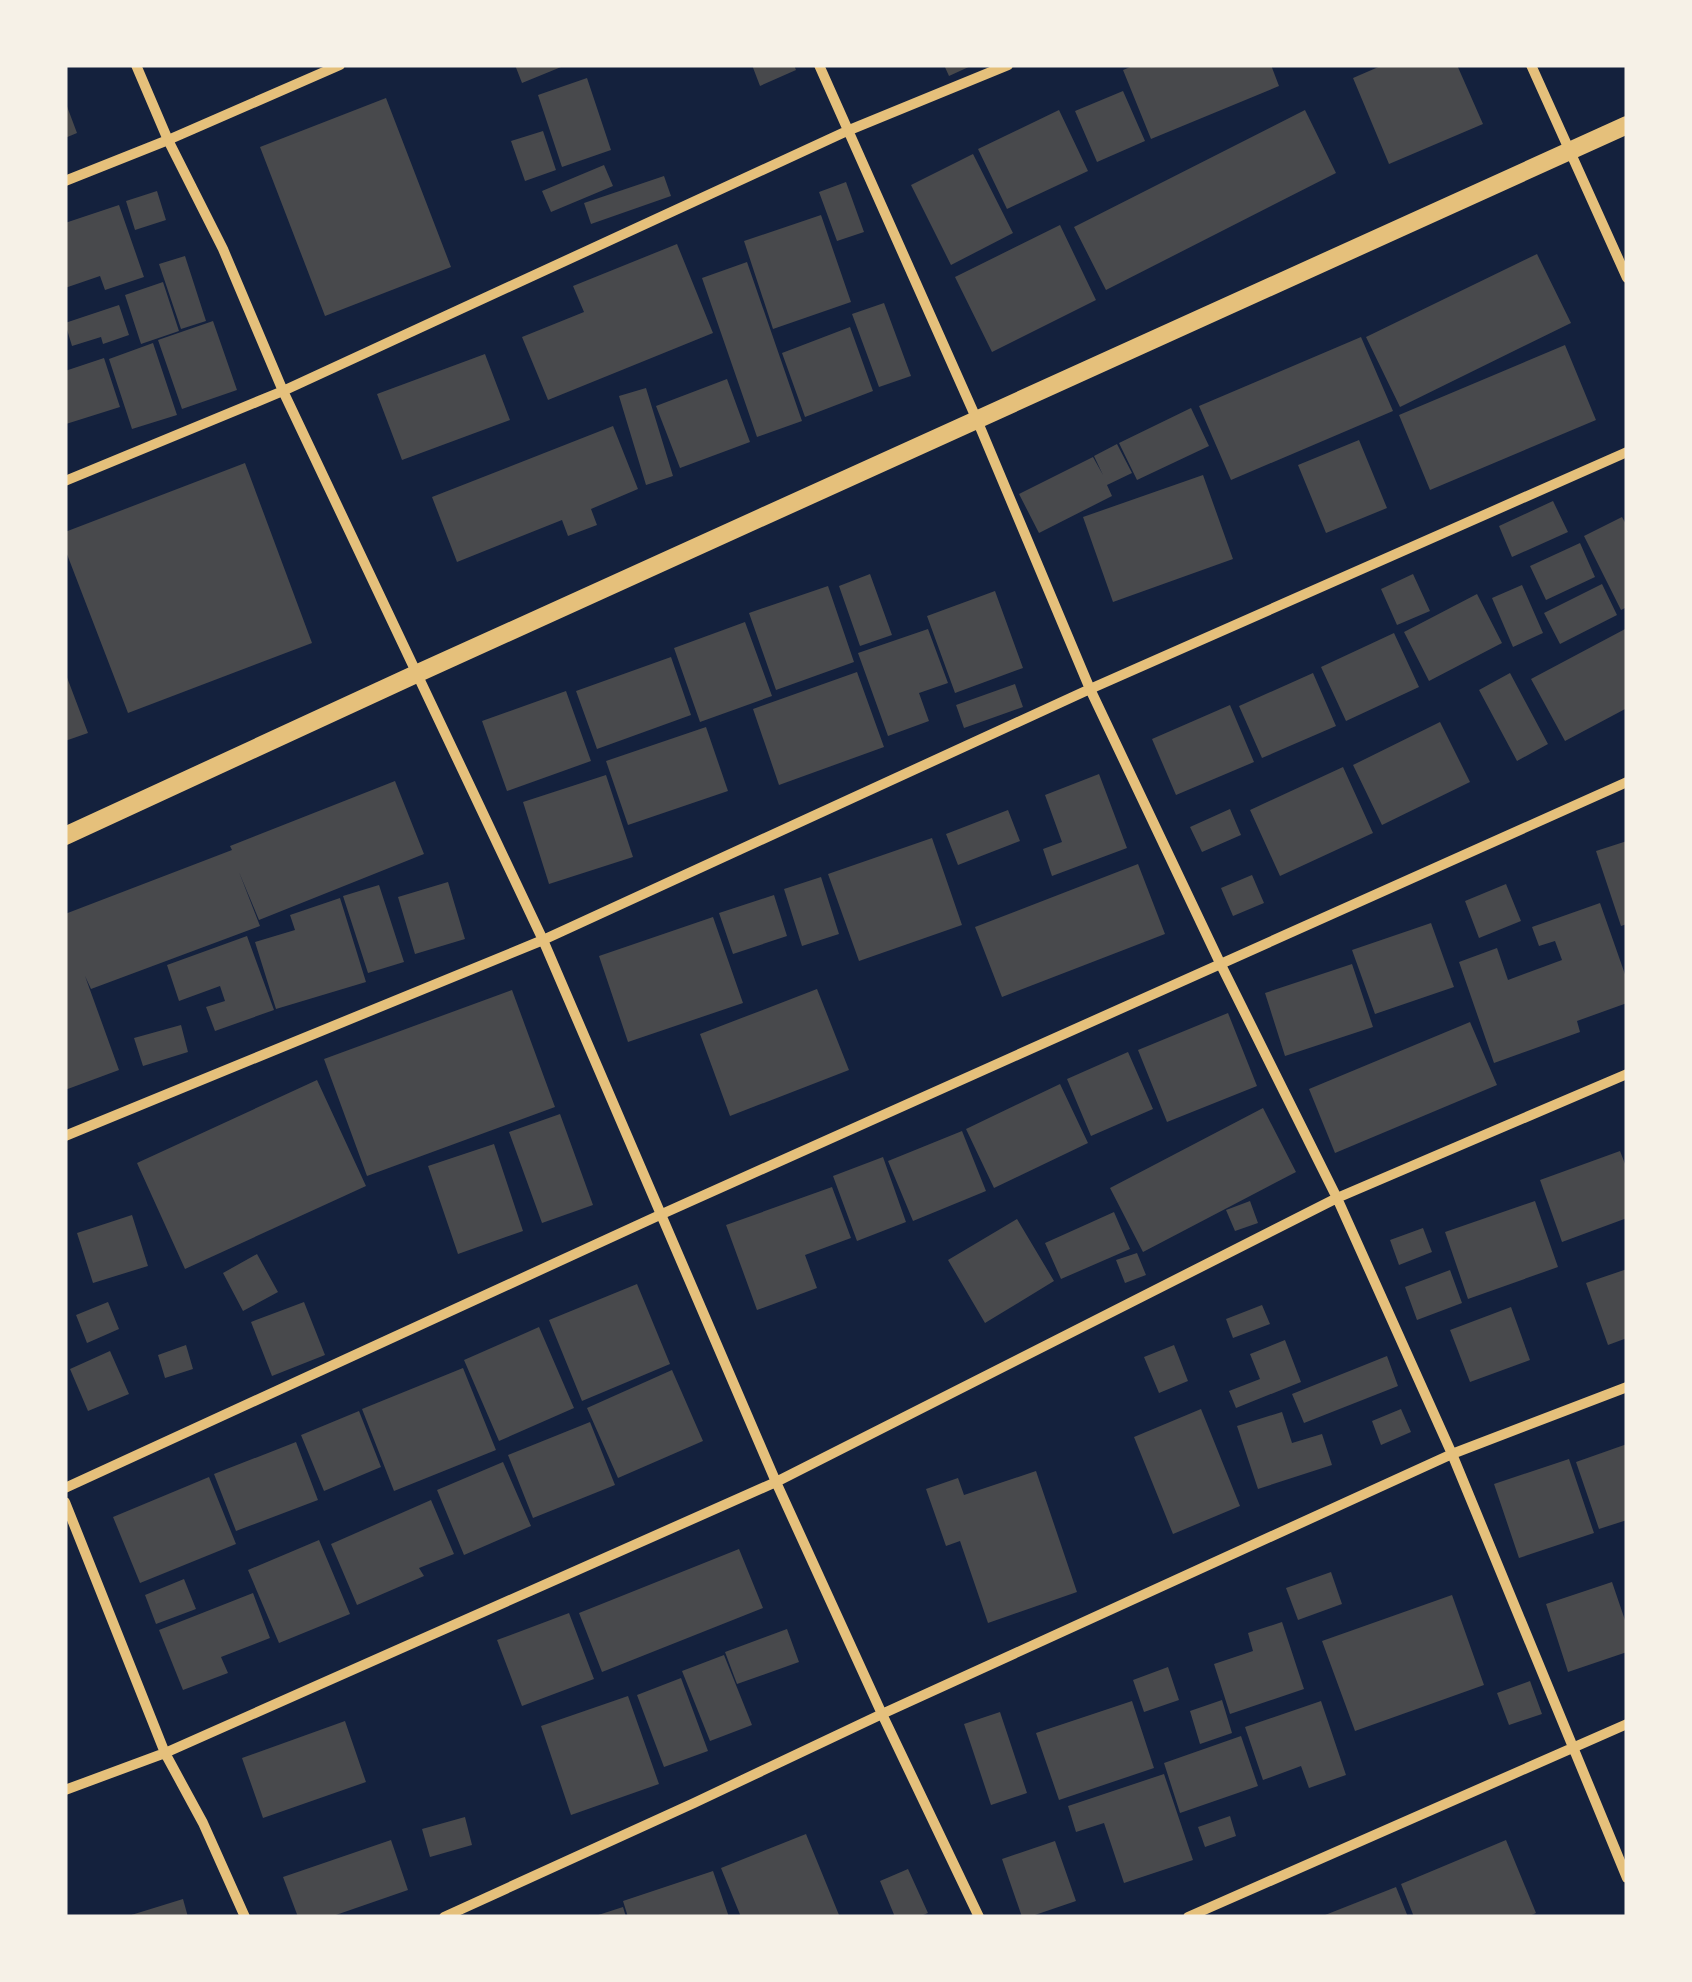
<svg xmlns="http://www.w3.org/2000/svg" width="1692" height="1982" font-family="'Titillium Web',sans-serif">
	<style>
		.building { fill: #48494c }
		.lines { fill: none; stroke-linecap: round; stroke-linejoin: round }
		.minor { stroke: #e5c07b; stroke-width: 10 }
		.tertiary { stroke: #e5c07b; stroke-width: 18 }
	</style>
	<rect width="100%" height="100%" fill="#14213d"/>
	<path class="building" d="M515,65H566L522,83Z
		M752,65H794L796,70L760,86Z
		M944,65H973L949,76Z
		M1135,65H1271L1279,86L1151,139L1123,70Z
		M1383,65H1457L1483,124L1389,164L1353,78Z
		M587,78L611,150L562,167L538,95Z
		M1123,91L1145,141L1097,162L1075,111Z
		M386,98L451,267L325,316L260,147Z
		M65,101L77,133L65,138Z
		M1059,110L1088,171L1007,209L978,149Z
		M1305,110L1336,173L1106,290L1074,227Z
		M543,131L556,170L525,181L511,141Z
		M973,154L1013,233L951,265L911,185Z
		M604,165L613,186L551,212L542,191Z
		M664,176L671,196L591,224L584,203Z
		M846,182L864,232L837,241L819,192Z
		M157,191L166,220L135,230L126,201Z
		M119,205L144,277L105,290L100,276L65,288V223Z
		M821,215L851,302L773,329L744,241Z
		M1060,225L1096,300L992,352L955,277Z
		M677,244L713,333L548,400L522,337L584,312L573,286Z
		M1537,254L1571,323L1400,407L1366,337Z
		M185,256L206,321L181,329L159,264Z
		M747,262L802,421L757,437L702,278Z
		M163,282L179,331L141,344L125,295Z
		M884,303L911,376L879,387L852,314Z
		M119,305L129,335L103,344L101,337L72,346L65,323Z
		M213,321L237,390L182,409L158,340Z
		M850,327L873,391L805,417L782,353Z
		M1361,337L1393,411L1231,480L1199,406Z
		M153,343L177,415L132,429L109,359Z
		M1565,345L1596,420L1430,490L1399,415Z
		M485,354L510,420L402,460L377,394Z
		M104,358L120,407L66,424L65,371Z
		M727,379L750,442L680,468L656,406Z
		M646,388L673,476L646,485L619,396Z
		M1191,408L1209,446L1137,480L1119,443Z
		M613,426L638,489L591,509L597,525L568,536L562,520L457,562L432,497Z
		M1359,440L1387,508L1326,533L1298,465Z
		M1117,444L1132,473L1107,485L1112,496L1039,533L1019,494L1093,457L1103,475L1094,456Z
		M245,463L312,643L128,713L65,549V532Z
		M1203,475L1233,559L1113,602L1083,517Z
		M1553,501L1568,532L1512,557L1499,526Z
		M1622,517L1627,526V607L1621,610L1584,536Z
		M1580,543L1595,577L1546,600L1530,566Z
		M870,574L892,635L860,646L839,586Z
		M1413,574L1430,611L1397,625L1381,589Z
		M1602,584L1617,615L1560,644L1544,613Z
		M1522,585L1543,633L1513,647L1492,598Z
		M828,586L854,662L776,690L749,613Z
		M995,591L1023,668L955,693L927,616Z
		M1477,594L1502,643L1429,681L1404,632Z
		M745,622L772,696L700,722L674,648Z
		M1627,628V708L1565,741L1531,679Z
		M928,629L948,683L919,693L929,721L888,736L858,653Z
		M1394,633L1419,687L1346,721L1321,667Z
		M671,657L691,715L597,749L576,691Z
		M65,672L88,733L65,741Z
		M857,672L884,747L779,785L753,709Z
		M1313,673L1336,726L1262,758L1239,706Z
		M1510,673L1548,744L1517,761L1479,690Z
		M1015,684L1023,707L964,728L956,705Z
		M566,691L591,761L507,791L482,721Z
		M1230,705L1254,762L1176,795L1152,739Z
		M1440,722L1470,782L1382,825L1353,765Z
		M706,727L728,791L628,825L606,761Z
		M1343,767L1373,833L1280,876L1250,810Z
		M1099,774L1127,848L1052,876L1043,849L1062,842L1045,795Z
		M606,775L633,857L549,884L523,802Z
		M395,781L424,854L259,920L239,872L260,926L91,989L85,976L119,1070L65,1090V927H67L65,914L232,850L230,846Z
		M1230,809L1241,835L1202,852L1190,827Z
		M1008,810L1020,841L958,865L946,834Z
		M932,838L962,925L859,961L828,874Z
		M1627,841V924L1621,926L1596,851Z
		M1138,864L1165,934L1002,997L975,927Z
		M1252,875L1264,903L1233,916L1221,888Z
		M821,877L839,934L802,946L784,889Z
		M448,882L465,939L415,954L398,897Z
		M1506,884L1521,921L1479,938L1465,901Z
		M379,885L404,962L368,973L343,896Z
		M774,895L787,936L733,954L719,913Z
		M340,898L366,982L276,1009L255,942L295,930L290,915Z
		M1600,903L1627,980V1003L1577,1021L1580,1032L1494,1063L1459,962L1497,948L1508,980L1562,960L1555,941L1539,946L1532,927Z
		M713,917L743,1003L628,1042L599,956Z
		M1431,923L1454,987L1375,1014L1352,950Z
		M247,936L274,1010L215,1031L206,1007L225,1001L220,986L179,1001L167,965Z
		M1352,964L1373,1027L1285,1056L1265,993Z
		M817,989L849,1070L730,1116L700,1034Z
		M512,990L555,1107L367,1176L324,1059Z
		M1228,1013L1257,1086L1167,1122L1138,1050Z
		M1470,1022L1497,1085L1335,1153L1309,1089Z
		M181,1025L188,1052L143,1066L134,1038Z
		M1128,1052L1153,1109L1091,1136L1067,1079Z
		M317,1080L366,1186L185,1269L137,1163Z
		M1060,1084L1088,1143L994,1188L966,1129Z
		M1263,1108L1296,1172L1143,1252L1110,1188Z
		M560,1114L593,1205L542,1223L509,1132Z
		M962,1131L986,1191L913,1221L888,1161Z
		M494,1144L523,1231L458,1254L428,1166Z
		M1620,1151L1627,1169V1218L1562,1242L1540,1180Z
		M883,1157L906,1222L857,1241L833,1176Z
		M832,1187L851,1238L805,1255L817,1288L757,1310L726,1225Z
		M1250,1201L1258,1223L1235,1231L1226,1210Z
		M1535,1201L1558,1267L1468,1299L1445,1232Z
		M1114,1212L1130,1249L1061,1279L1045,1243Z
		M132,1215L148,1266L93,1283L77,1233Z
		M1017,1219L1054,1281L985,1323L948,1260Z
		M1423,1228L1432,1252L1399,1265L1390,1240Z
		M1137,1253L1146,1275L1125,1283L1116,1260Z
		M257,1254L278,1292L243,1311L223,1273Z
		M1627,1269V1338L1608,1345L1586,1283Z
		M1450,1270L1462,1303L1417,1320L1405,1287Z
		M637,1284L670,1364L582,1401L549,1320Z
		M108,1302L119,1329L87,1343L76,1315Z
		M304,1302L325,1355L272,1376L251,1322Z
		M1262,1305L1270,1324L1233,1338L1226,1319Z
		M1511,1307L1530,1360L1470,1382L1450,1330Z
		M539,1327L574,1408L499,1441L464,1360Z
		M1285,1340L1301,1382L1236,1408L1229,1391L1260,1379L1250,1354Z
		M186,1345L193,1369L165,1378L158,1355Z
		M1174,1345L1188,1381L1159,1393L1144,1357Z
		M110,1351L129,1394L88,1411L70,1369Z
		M1387,1356L1398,1386L1304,1423L1292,1394Z
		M463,1368L496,1450L394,1491L362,1409Z
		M672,1370L703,1441L618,1478L587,1408Z
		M1201,1409L1240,1506L1173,1534L1134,1437Z
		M1401,1409L1411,1432L1381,1445L1372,1421Z
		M359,1411L381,1467L324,1491L301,1435Z
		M1282,1412L1292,1443L1322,1434L1332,1465L1258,1489L1237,1426Z
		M590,1422L615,1485L533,1518L508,1455Z
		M296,1442L318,1500L236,1531L214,1474Z
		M1627,1444V1520L1599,1529L1576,1462Z
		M1569,1459L1594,1533L1519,1558L1494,1484Z
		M503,1462L531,1526L464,1555L437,1490Z
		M1036,1471L1077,1592L988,1623L960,1541L946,1546L926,1489L958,1478L964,1495Z
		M209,1477L236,1544L140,1583L113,1517Z
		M431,1500L454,1554L419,1568L424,1576L357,1605L331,1544Z
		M319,1540L350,1614L279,1643L248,1570Z
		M739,1549L763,1608L602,1672L579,1613Z
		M1331,1572L1342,1604L1298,1620L1286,1588Z
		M184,1579L196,1609L156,1624L145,1595Z
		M1612,1582L1627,1626V1652L1568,1672L1546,1604Z
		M253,1593L270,1638L221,1657L228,1673L183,1690L159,1630Z
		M1452,1595L1484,1685L1355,1731L1322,1641Z
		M569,1613L594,1679L522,1706L497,1640Z
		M1282,1622L1304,1689L1230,1714L1214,1664L1253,1651L1248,1633Z
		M787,1629L799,1662L737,1684L725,1652Z
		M724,1655L752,1725L710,1741L682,1671Z
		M1168,1667L1179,1700L1144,1712L1133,1680Z
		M681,1678L708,1751L664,1767L637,1695Z
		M1530,1681L1542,1714L1509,1725L1497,1693Z
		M628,1696L659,1784L571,1815L541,1726Z
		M1222,1700L1232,1733L1200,1744L1190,1711Z
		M1132,1701L1154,1768L1059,1800L1036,1733Z
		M1321,1701L1346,1775L1309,1788L1301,1766L1263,1780L1245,1727Z
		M1000,1712L1027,1793L991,1805L964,1724Z
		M345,1721L366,1782L263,1818L242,1758Z
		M1241,1736L1258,1786L1180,1813L1164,1763Z
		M1164,1774L1193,1860L1124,1883L1104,1823L1076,1832L1068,1806Z
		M1230,1816L1236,1836L1205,1847L1198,1827Z
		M465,1817L472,1845L430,1857L422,1829Z
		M806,1834L839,1915L834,1917H741L721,1868Z
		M391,1840L408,1890L330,1917H298L283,1877Z
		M1506,1840L1536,1913L1527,1917H1414L1401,1884Z
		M1055,1841L1076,1901L1029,1917H1022L1002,1859Z
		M908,1869L928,1913L918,1917H895L880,1881Z
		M713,1871L729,1917H628L623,1901Z
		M1396,1887L1408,1917H1320Z
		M183,1899L188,1917H128V1916Z
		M623,1907L626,1917H595V1916Z"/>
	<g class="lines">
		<path class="minor" d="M136,65L168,140L223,249L283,391L543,940L776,1482L882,1714L979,1917
			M819,65L977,420L1090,689L1221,965L1337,1198L1452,1454L1627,1878
			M1531,65L1627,278
			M65,181L168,140L340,65
			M65,481L283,391L847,131L1008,65
			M65,1136L543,940L1090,689L1627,452
			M65,1488L662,1214L1627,782
			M65,1502L165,1753L203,1823L245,1917
			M65,1790L165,1753L776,1482L1337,1198L1627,1074
			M444,1917L694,1803L882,1714L1452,1454L1627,1387
			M1188,1917L1627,1724"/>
		<path class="tertiary" d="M65,836L416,674L1627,125"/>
	</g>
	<rect width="1692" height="1982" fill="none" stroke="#f6f1e7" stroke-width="135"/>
</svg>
